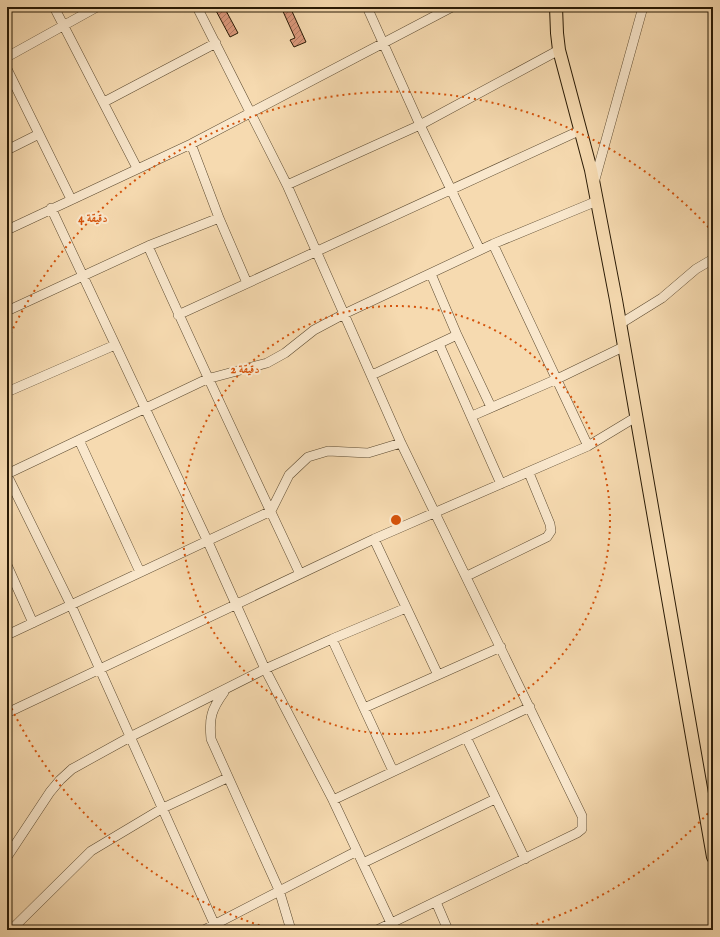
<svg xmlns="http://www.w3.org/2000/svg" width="720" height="937" font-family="'IM FELL English',Amiri,serif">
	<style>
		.building { fill: url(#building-hatch); stroke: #291a05 }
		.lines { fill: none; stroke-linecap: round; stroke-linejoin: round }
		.minor-casing { stroke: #5c4a30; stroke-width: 10 }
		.major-casing { stroke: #291a05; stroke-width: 14 }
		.minor { stroke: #f9e7cc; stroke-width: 9 }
		.major { stroke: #f6dab0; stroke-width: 12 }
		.ring { fill: none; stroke: #d5530b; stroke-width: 2; stroke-dasharray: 2 4 }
		.centre { fill: #d5530b; stroke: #f9e7cc; stroke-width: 2 }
		.ring-label { font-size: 12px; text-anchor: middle; font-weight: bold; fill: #d5530b; stroke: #f9e7cc; stroke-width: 4; stroke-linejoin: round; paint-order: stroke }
	</style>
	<defs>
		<pattern id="building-hatch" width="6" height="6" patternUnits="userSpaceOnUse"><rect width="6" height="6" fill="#db997c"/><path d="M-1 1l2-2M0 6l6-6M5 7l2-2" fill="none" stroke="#b27c64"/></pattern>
	</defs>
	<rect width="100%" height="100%" fill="#f6dab0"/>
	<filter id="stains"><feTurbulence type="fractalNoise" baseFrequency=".005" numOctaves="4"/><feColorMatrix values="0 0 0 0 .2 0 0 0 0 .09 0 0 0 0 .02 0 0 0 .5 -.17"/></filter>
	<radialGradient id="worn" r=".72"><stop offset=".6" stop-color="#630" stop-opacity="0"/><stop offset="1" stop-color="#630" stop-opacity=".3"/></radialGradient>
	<path class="building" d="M214,7H224L238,33L230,37Z
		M281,7H290L306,42L294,47L290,40L295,38Z"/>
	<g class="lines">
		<defs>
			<path id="minor" d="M54,7L137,168
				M197,7L287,185L401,443L582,816V829L577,833L377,930
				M367,7L420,125L480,250
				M7,57L97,7
				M7,69L71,199
				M104,102L216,43
				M191,144L219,218L247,283
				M7,150L39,134
				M594,183L643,7
				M287,185L420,125L559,50
				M51,208L208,542L265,669L333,800L391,923
				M7,230L191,144L452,7
				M493,244L588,446
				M148,246C197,356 249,465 300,574
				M431,274L457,335L491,407
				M7,311L148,246L219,218
				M178,315L581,130
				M620,324L662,298L696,269L713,259
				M439,344L501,484
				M372,375L457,335
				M7,392L115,345
				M472,416L557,379L623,347
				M79,440L140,572
				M7,474L207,379L267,363L285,353L314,330L344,314L493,244L597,201
				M7,475L71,605L217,930
				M374,539L438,675
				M7,565L33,623
				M467,576L547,537L551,531L550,524L529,473
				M7,635L271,511L289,475L308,457L328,451L368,453L401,443
				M332,639L393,771
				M224,692C211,710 209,718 211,739L279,890L291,930
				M364,708L501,647
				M7,713L374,539L588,446L636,417
				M466,737L525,859
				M333,800L530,707
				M7,857L50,792L60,780L72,769L130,737L265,669L332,639L406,608
				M363,863L495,799
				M436,902L448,930
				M11,930L91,851L163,808L227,778
				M204,930L357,851"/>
			<path id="major" d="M556,7L557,33L559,50L591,170L616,300L713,857"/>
		</defs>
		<use href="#minor" class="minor-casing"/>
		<use href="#major" class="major-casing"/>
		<use href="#minor" class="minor"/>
		<use href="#major" class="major"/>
	</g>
	<g class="ring">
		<circle cx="396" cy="520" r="214"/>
		<path d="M712 809A428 428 0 0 1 521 929M271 929A428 428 0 0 1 8 701M8 339A428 428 0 0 1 712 231"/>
	</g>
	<circle cx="396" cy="520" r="6" class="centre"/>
	<g class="ring-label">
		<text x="93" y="222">4 دقيقة</text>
		<text x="245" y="373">2 دقيقة</text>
	</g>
	<rect width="720" height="937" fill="none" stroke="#f6dab0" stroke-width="24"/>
	<rect x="8" y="8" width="704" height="921" fill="none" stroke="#291a05" stroke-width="2"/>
	<rect x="12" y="12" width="696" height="913" fill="none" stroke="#291a05"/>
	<rect width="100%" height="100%" filter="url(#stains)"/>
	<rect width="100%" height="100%" fill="url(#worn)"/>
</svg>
